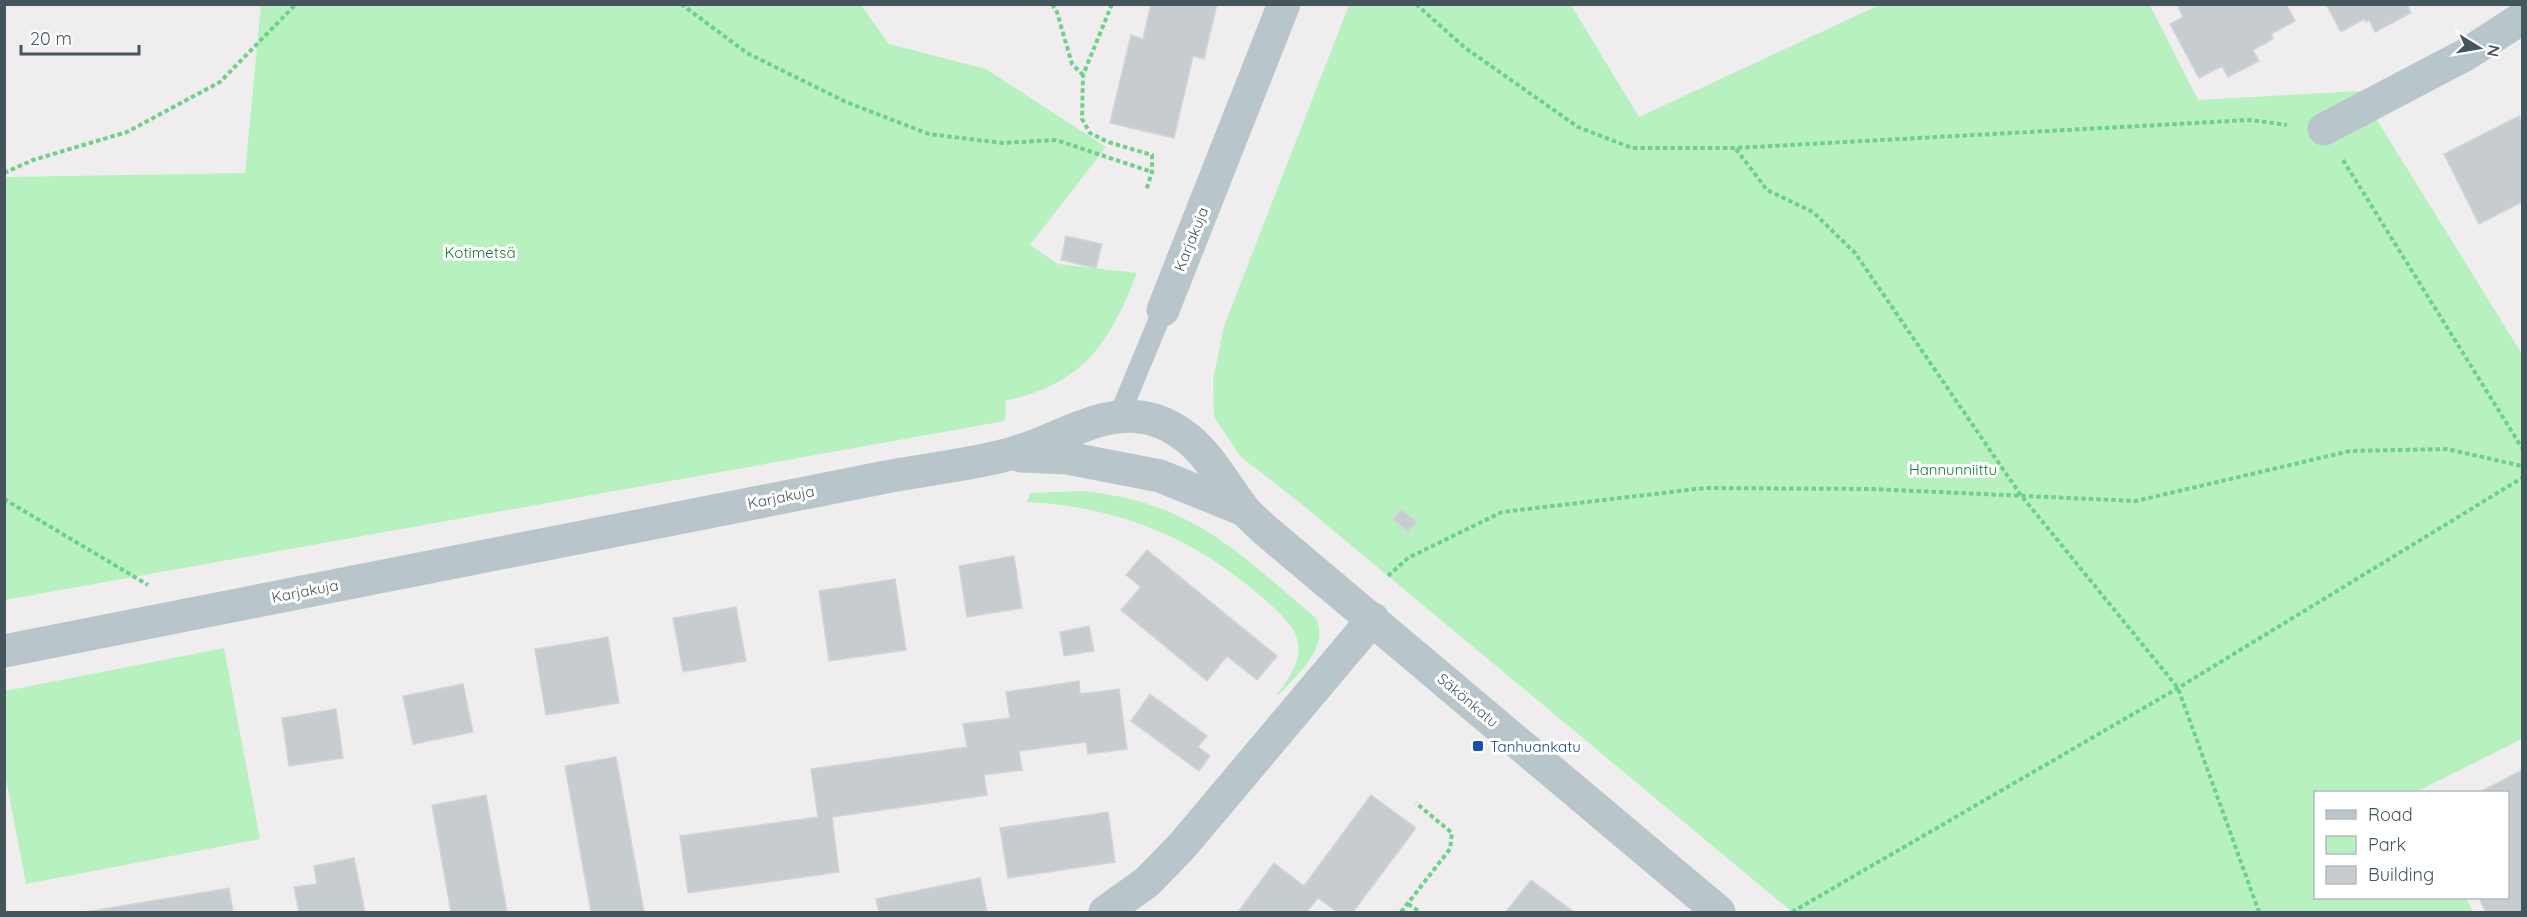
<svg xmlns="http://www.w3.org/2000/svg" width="2527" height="917" font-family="Quicksand,sans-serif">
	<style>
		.green { fill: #b8f1c0 }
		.building { fill: #c7ccd0; stroke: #d1d5d9; stroke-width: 1.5 }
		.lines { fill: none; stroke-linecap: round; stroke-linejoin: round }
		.path { stroke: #6ed188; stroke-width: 4; stroke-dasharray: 4.5 3; stroke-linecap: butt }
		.service { stroke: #b8c6cc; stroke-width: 21 }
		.minor { stroke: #b8c6cc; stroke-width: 33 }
		.transit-dot { fill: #1a4fb4; stroke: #fff; stroke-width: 2 }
		.labels { text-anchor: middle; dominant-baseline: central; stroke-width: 6; stroke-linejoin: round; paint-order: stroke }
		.street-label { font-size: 15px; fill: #44565c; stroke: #fff }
		.park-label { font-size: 15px; fill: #11812e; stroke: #fff }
		.transit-label { font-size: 15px; fill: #164399; stroke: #fff; text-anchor: start }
	</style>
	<rect width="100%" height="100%" fill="#f0edee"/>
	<path class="green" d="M261,4L861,5L889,44L986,69L1106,147L1030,245L1058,264L1137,273C1109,344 1084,384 1004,401L1006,403L1005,421L5,600V177L245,173Z
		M1349,5H1571L1639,117L1879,5H2150L2198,100L2359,91L2522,354V739L2416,792H2316V898H2466L2473,912H1792L1299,502L1241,457L1214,417L1213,380L1224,326Z
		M1082,491C1192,502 1235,550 1316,618C1330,648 1297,674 1279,695L1277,694C1316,646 1298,628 1257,593C1191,536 1114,506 1027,502L1030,493Z
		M224,648L260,839L26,884L5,774V691Z"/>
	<path class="building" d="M1151,4H1217L1204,59L1193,56L1174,138L1110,123L1131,35L1143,39Z
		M2177,4H2286L2295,21L2271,34L2273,39L2253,50L2259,61L2228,77L2222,66L2199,78L2170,24L2183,17Z
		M2326,4H2407L2411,13L2375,32L2369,20L2366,22L2364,19L2341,32Z
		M2519,116L2522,123V202L2479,224L2444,154Z
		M1066,236L1102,244L1096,268L1061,260Z
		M1401,509L1417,522L1408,532L1393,519Z
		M1147,550L1277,656L1257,680L1227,656L1207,681L1121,610L1141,587L1126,575Z
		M1014,556L1022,608L967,617L959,566Z
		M895,579L906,650L829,661L819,591Z
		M736,607L746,661L683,672L673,618Z
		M1089,626L1094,651L1064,656L1060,632Z
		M608,637L619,703L546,715L535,649Z
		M1079,681L1080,694L1119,689L1127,749L1088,754L1086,742L1019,751L1022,770L984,775L987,795L832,817L839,872L688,893L680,836L818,817L811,769L967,747L963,724L1010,718L1006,692Z
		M463,684L473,732L413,744L403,696Z
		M1150,694L1207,736L1198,747L1210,756L1199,771L1131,721Z
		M336,709L343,758L289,766L282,718Z
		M616,757L644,912H591L565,766Z
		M2522,770V912H2486L2479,898H2508V792H2480Z
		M486,795L507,912H451L432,805Z
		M1371,795L1416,828L1353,912H1337L1318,898L1307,912H1238L1274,863L1304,886Z
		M1108,812L1115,862L1008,878L1000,828Z
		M354,858L365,912H299L294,887L317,884L314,866Z
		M980,878L987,912H879L876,899Z
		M1531,880L1574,912H1506Z
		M229,888L233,912H85Z"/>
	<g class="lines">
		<path class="path" d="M681,4L747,53L846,102L929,134L1002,143L1056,140L1152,172
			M1052,4L1057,12L1072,64L1083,75
			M1112,4L1083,75L1082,119L1090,133L1108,142L1152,155V172L1146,191
			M1416,4L1464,47L1578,127L1632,148H1735L2250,120L2287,125
			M1736,149L1767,190L1813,212L1855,253L2020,494L2178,688L2259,912
			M2343,160L2522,448
			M4,173L33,160L127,132L220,82L296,4
			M4,499L148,585
			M1388,576L1408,558L1502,512L1705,488L1872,489L2136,501L2350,451L2447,449L2522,466
			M1408,904L1420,912
			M1401,912L1450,849L1452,833L1416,803
			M1792,912L2178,688L2522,478"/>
		<path class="service" d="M1119,416L1163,310"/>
		<path class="minor" d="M2324,129L2465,55L2522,18
			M1163,310L1284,4
			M1021,456L1067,458L1160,476L1244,510
			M4,651L876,479C919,470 964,466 1006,455C1067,440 1120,390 1182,434C1209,453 1223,482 1243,508C1249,516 1258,523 1265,530L1719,912
			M1105,912L1147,882L1182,846L1373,619"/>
	</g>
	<rect class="transit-dot" x="1472" y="740" width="12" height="12" rx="3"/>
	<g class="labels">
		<g class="street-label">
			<text transform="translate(1191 239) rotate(-68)">Karjakuja</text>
			<text transform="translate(781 497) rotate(-11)">Karjakuja</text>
			<text transform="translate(305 591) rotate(-11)">Karjakuja</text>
			<text transform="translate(1468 700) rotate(40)">Säkönkatu</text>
		</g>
		<g class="park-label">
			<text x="480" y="252">Kotimetsä</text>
			<text x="1953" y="469">Hannunniittu</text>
		</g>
		<g class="transit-label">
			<text x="1490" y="746">Tanhuankatu</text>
		</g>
	</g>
	<rect width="2527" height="917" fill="none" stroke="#44565c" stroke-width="12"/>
	<rect x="2314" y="791" width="195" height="108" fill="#ffffff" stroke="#b4bbbe" stroke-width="1.5"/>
	<rect x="2326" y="810" width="30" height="9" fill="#b8c6cc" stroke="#b4bbbe" stroke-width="1.5"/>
	<text x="2368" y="821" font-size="18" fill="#44565c">Road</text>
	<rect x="2326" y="836" width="30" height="18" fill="#b8f1c0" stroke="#b4bbbe" stroke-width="1.5"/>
	<text x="2368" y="851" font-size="18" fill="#44565c">Park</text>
	<rect x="2326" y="866" width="30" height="18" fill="#c7ccd0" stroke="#b4bbbe" stroke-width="1.5"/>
	<text x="2368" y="881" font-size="18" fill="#44565c">Building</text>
	<g transform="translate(2479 48) rotate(101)" stroke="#ffffff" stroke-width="4.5" paint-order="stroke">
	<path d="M0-4.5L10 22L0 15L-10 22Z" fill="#44565c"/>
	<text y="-9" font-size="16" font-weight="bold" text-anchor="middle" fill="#44565c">N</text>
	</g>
	<path d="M21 45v9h118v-9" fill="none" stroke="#44565c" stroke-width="3"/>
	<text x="30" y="45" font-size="18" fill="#44565c" stroke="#ffffff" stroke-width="4.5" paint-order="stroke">20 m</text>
</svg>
